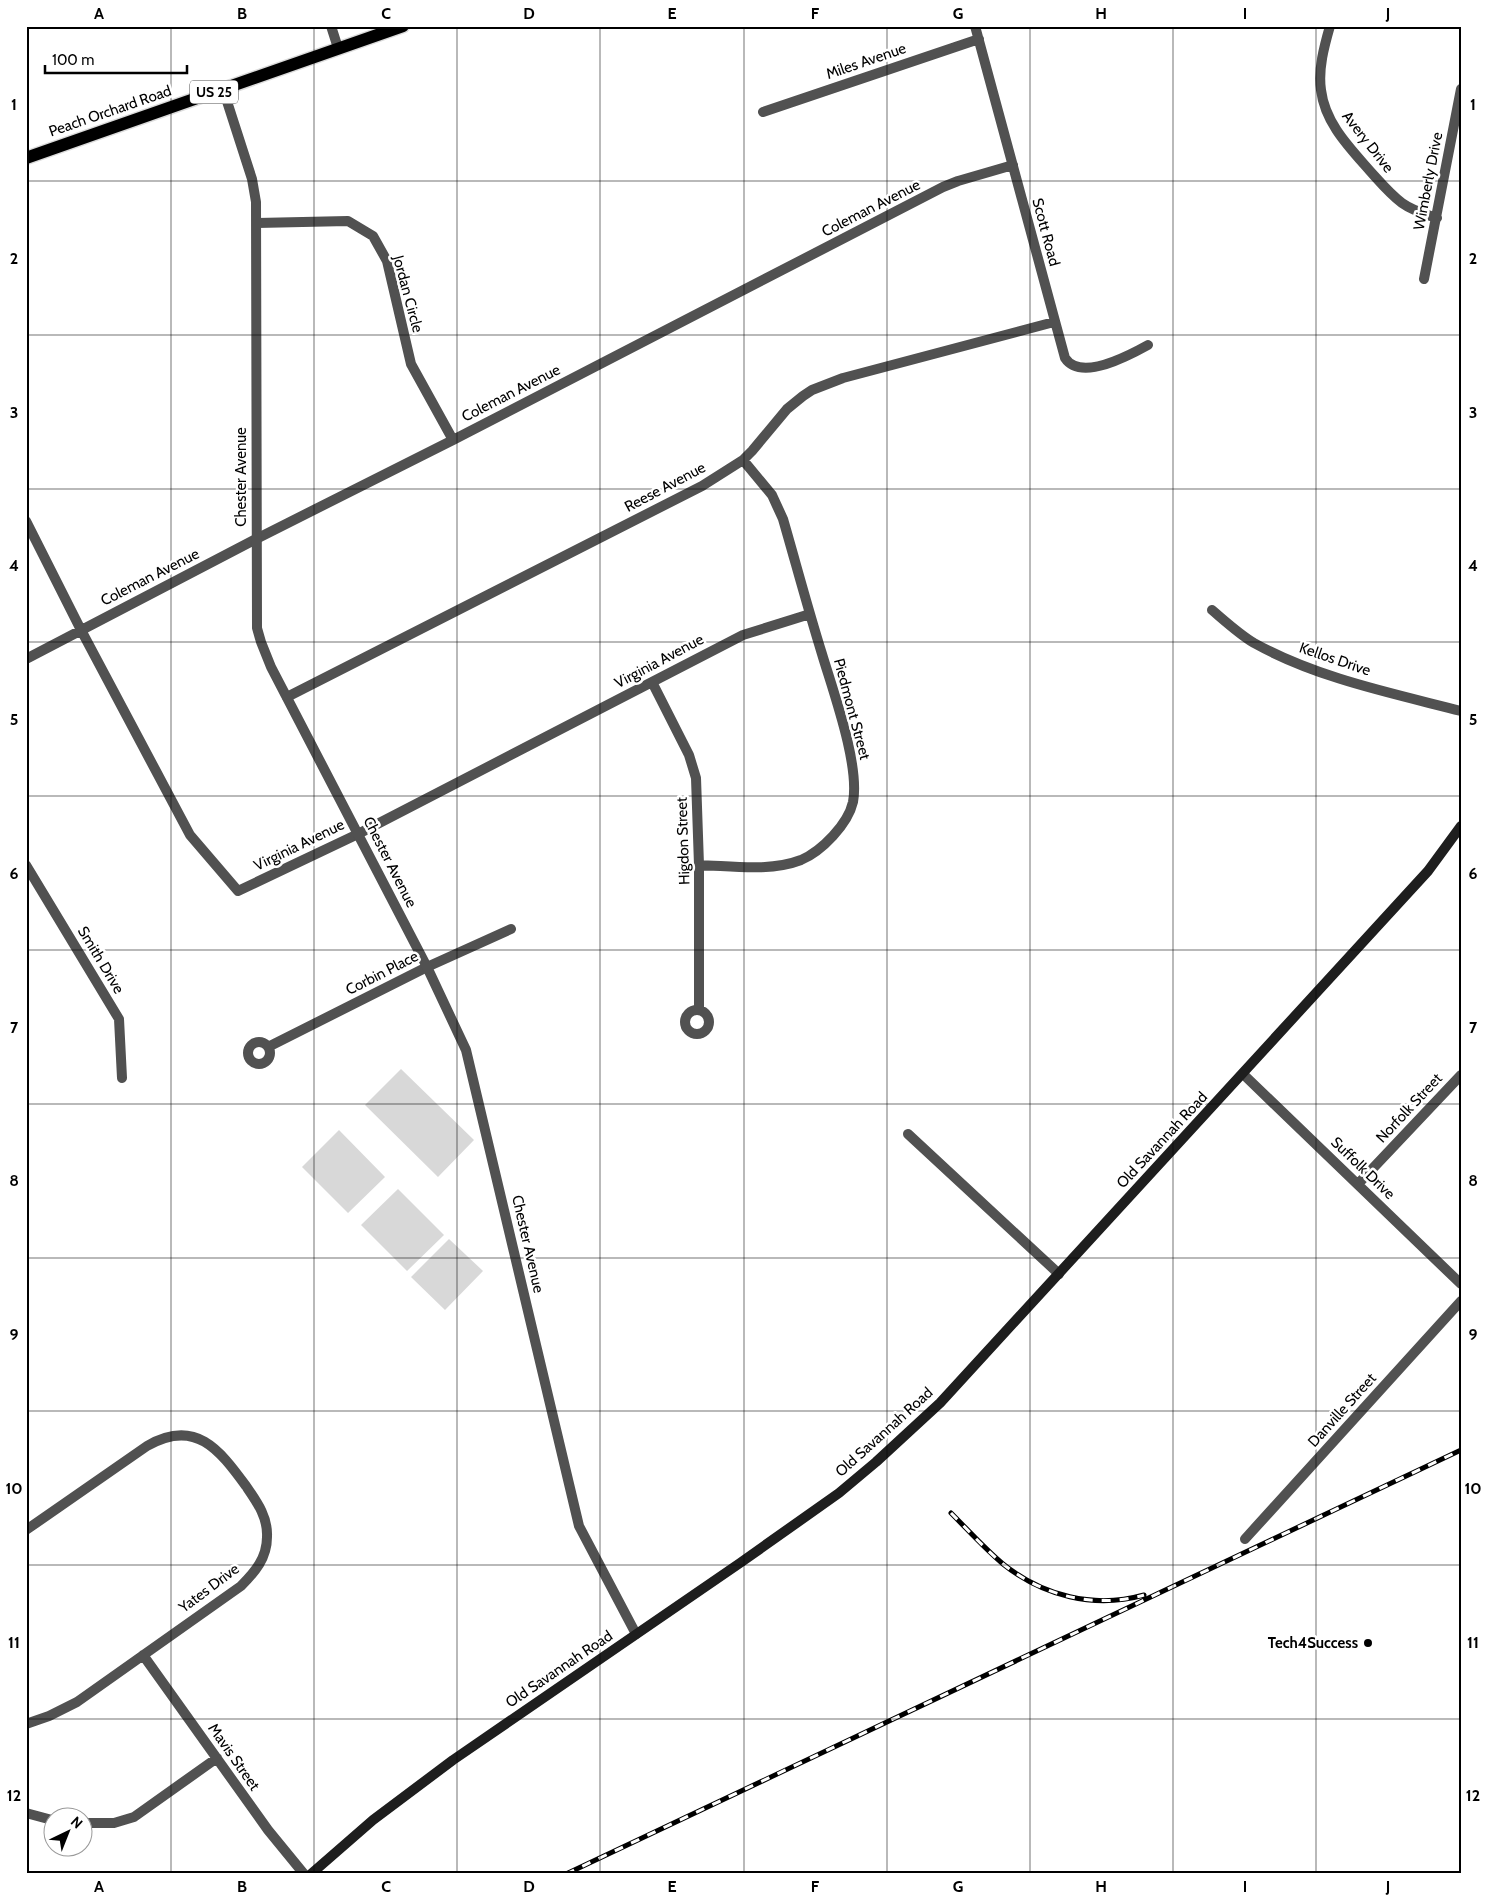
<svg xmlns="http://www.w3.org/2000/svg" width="1487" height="1900" font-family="Cabin,sans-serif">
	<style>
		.green { fill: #d8d8d8 }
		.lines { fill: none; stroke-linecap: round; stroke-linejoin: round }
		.primary-casing { stroke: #dbdbdb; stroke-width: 15 }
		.minor { stroke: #515151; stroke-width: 10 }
		.tertiary { stroke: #515151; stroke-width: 10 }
		.secondary { stroke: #1e1e1e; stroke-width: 10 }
		.primary { stroke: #000; stroke-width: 12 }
		.rail-casing { stroke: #000; stroke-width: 5 }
		.rail { stroke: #fff; stroke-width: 3; stroke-dasharray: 9; stroke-linecap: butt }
		.grid { fill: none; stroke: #000; stroke-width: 1; stroke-opacity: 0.55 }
		.poi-dot { fill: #000; stroke: #fff; stroke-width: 2 }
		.labels { text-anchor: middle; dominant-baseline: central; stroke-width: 5; stroke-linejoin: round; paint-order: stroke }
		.shield { fill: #fff; stroke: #4c4c4c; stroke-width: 1 }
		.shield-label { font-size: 14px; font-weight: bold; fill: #000 }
		.street-label { font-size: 15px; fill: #000; stroke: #fff }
		.poi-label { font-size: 15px; font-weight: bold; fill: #000; stroke: #fff; text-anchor: end }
		.neatline { fill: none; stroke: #000; stroke-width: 2 }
		.grid-label { font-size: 16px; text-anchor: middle; font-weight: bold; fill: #000 }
	</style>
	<rect width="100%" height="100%" fill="#fff"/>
	<path class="green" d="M401,1069L474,1140L438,1177L365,1105Z
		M339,1130L385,1177L348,1213L302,1167Z
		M398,1189L444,1235L407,1271L361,1225Z
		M449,1239L483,1271L445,1310L411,1277Z"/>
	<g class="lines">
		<defs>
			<path id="primary" d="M26,158L403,26"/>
		</defs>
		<use href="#primary" class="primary-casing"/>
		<path class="minor" d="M331,26L338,48
			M975,26L1065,358C1081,382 1130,355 1148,345
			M1330,26C1324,47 1318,69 1321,90C1325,123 1349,147 1370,171C1380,182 1390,194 1402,203C1413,211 1425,214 1437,218
			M763,112L979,39
			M257,223L348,221L373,236L387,261L411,364L453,440
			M1424,279L1461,89
			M26,521L81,630L190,835L238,891L358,834L743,635L810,614
			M1212,610C1225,621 1239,634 1254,643C1317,678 1391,693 1461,711
			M26,659L256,539L453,440L943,187L958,181L1013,165
			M652,682L689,755L696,778L699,865V1009
			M287,697L702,486L743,460L752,451L787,409L803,396L812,390L843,378L1054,322
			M26,865L119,1019L122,1078
			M699,865C732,866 770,872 801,860C822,851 848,824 853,802C860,765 833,691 822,654C808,609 796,564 783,519L772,495L743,460
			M685 1022a12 12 0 1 1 24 0a12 12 0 1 1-24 0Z
			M248 1053a11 11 0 1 1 22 0a11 11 0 1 1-22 0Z
			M268,1047L427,967L511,929
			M1243,1074L1461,1284
			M908,1134L1059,1274
			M1358,1184L1461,1075
			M26,1530L147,1446C195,1418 219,1449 246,1486C257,1502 268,1517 267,1537C267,1558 255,1572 241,1586L77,1702L49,1716L26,1724
			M1245,1539L1461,1301
			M143,1655L268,1830L304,1874
			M26,1813L52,1820
			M82,1823H114L134,1817L217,1758"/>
		<path class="tertiary" d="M223,89L252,179L256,202L257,628L261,642L271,667L427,967L466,1050L579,1526L636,1634"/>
		<path class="secondary" d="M311,1874L373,1820L453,1760L740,1563L839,1493L876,1462L940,1403L1428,871L1461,826"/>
		<use href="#primary" class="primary"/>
		<defs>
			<path id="rail" d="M951,1513C968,1530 985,1549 1003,1564C1043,1596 1094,1609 1144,1595
				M566,1874L1461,1450"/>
		</defs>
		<use href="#rail" class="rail-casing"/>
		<use href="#rail" class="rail"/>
	</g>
	<path class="grid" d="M171,26V1874M314,26V1874M457,26V1874M600,26V1874M744,26V1874M887,26V1874M1030,26V1874M1173,26V1874M1316,26V1874M26,181H1461M26,335H1461M26,489H1461M26,642H1461M26,796H1461M26,950H1461M26,1104H1461M26,1258H1461M26,1411H1461M26,1565H1461M26,1719H1461"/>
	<circle class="poi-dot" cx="1368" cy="1643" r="5"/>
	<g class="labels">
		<rect class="shield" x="190" y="80.5" width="48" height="23" rx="4"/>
		<g class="shield-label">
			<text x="214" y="92">US 25</text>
		</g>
		<g class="street-label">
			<text transform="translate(866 61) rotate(-19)">Miles Avenue</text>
			<text transform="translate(110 111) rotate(-19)">Peach Orchard Road</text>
			<text transform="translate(1368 142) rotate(52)">Avery Drive</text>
			<text transform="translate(1428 181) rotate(-79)">Wimberly Drive</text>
			<text transform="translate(871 208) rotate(-27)">Coleman Avenue</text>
			<text transform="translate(1046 232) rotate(75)">Scott Road</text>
			<text transform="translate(408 294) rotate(75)">Jordan Circle</text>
			<text transform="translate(511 393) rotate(-27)">Coleman Avenue</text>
			<text transform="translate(241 477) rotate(-90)">Chester Avenue</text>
			<text transform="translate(665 487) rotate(-28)">Reese Avenue</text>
			<text transform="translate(150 577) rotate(-27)">Coleman Avenue</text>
			<text transform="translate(1335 659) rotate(19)">Kellos Drive</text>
			<text transform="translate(659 661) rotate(-28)">Virginia Avenue</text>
			<text transform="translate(852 709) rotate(75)">Piedmont Street</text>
			<text transform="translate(683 841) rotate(-92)">Higdon Street</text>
			<text transform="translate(299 845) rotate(-26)">Virginia Avenue</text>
			<text transform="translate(390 862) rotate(63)">Chester Avenue</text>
			<text transform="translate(101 960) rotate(59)">Smith Drive</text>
			<text transform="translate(382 973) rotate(-27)">Corbin Place</text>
			<text transform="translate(1409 1108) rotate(-47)">Norfolk Street</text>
			<text transform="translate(1162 1140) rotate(-47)">Old Savannah Road</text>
			<text transform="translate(1363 1168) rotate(44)">Suffolk Drive</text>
			<text transform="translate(528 1244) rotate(77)">Chester Avenue</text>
			<text transform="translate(1342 1410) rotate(-48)">Danville Street</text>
			<text transform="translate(884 1432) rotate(-42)">Old Savannah Road</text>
			<text transform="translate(209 1588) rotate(-37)">Yates Drive</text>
			<text transform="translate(559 1669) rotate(-34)">Old Savannah Road</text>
			<text transform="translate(234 1757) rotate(55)">Mavis Street</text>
		</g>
		<g class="poi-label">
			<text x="1358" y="1643">Tech4Success</text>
		</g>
	</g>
	<rect width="1487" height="1900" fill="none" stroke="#ffffff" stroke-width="55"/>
	<g transform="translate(68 1832) rotate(43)"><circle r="24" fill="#ffffff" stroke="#999999"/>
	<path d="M0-4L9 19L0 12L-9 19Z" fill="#000000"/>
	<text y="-8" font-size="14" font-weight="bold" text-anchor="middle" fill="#000000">N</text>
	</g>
	<path d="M45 65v8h142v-8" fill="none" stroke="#000000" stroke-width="2.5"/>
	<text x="52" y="65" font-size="15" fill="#000000" stroke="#ffffff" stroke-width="4" paint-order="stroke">100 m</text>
	<rect x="28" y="28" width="1432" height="1844" class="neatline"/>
	<g class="grid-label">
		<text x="99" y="19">A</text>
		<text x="242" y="19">B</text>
		<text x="386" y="19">C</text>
		<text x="529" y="19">D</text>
		<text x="672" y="19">E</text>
		<text x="815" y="19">F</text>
		<text x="958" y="19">G</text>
		<text x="1101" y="19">H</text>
		<text x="1245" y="19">I</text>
		<text x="1388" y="19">J</text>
		<text x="14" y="110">1</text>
		<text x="1473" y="110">1</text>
		<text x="14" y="264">2</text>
		<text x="1473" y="264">2</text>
		<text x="14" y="418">3</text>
		<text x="1473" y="418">3</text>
		<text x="14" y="571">4</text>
		<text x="1473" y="571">4</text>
		<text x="14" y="725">5</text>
		<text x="1473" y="725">5</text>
		<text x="14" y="879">6</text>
		<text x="1473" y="879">6</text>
		<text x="14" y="1033">7</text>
		<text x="1473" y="1033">7</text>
		<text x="14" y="1186">8</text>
		<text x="1473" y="1186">8</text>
		<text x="14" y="1340">9</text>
		<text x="1473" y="1340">9</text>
		<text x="14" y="1494">10</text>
		<text x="1473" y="1494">10</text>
		<text x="14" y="1648">11</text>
		<text x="1473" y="1648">11</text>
		<text x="14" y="1801">12</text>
		<text x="1473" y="1801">12</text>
		<text x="99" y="1892">A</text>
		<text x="242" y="1892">B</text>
		<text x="386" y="1892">C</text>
		<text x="529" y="1892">D</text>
		<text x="672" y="1892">E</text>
		<text x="815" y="1892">F</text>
		<text x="958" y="1892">G</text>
		<text x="1101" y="1892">H</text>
		<text x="1245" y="1892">I</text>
		<text x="1388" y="1892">J</text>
	</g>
</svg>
